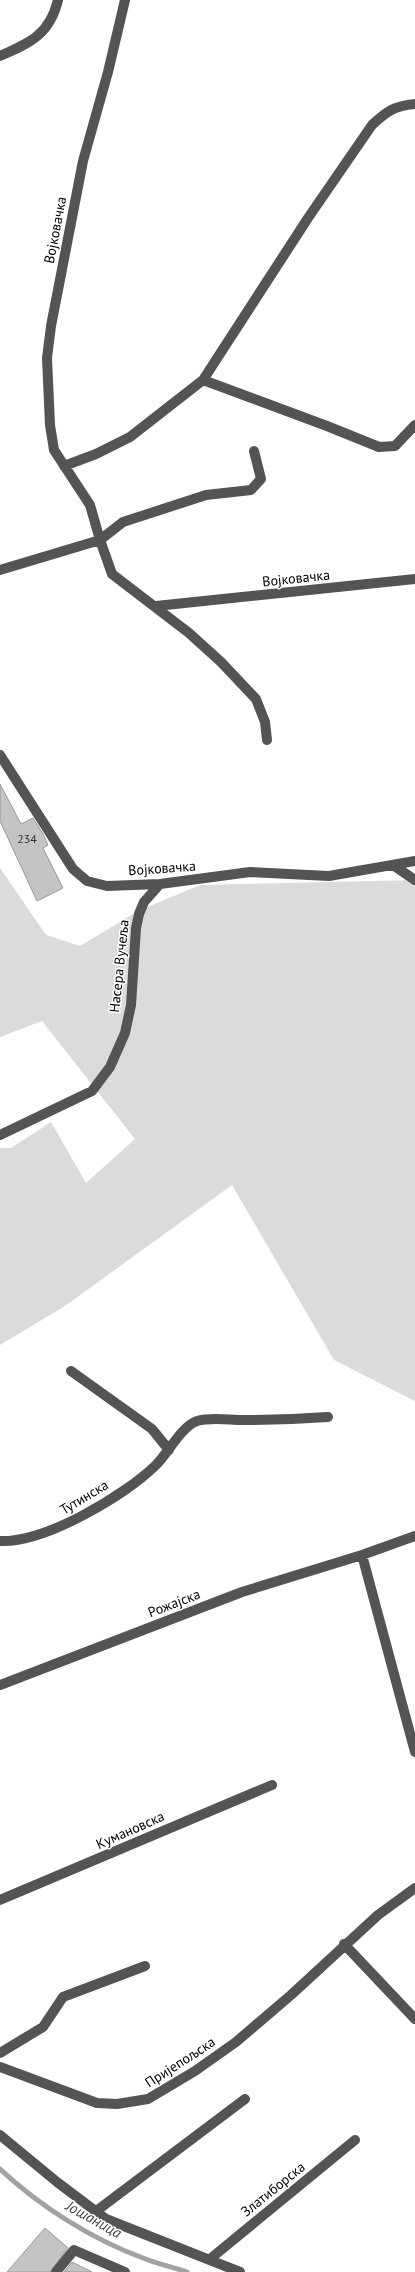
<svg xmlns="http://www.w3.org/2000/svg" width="415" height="2272" font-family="'PT Sans',sans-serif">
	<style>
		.green { fill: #dbdbdb }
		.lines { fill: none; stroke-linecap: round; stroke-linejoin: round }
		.stream { stroke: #a2a2a2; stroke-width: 5 }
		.building { fill: #c4c4c4; stroke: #989898 }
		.minor { stroke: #545454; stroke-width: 10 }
		.labels { text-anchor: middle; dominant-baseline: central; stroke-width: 3; stroke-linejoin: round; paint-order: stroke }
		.number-label { font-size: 12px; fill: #313131 }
		.street-label { font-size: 14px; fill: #000; stroke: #fff }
		.water-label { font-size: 15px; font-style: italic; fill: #434343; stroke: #fff }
	</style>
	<rect width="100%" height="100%" fill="#fff"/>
	<path class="green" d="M0,868L46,935L80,946L138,911L200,885L415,880V1401L334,1360L232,1185L65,1306L0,1345V1148H11L51,1122L86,1183L135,1139L42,1021L0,1037Z"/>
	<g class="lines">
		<path class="stream" d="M0,2169C40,2206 91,2239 143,2258C157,2264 173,2267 187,2272"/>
	</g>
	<path class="building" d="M0,784L21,824L33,818L43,834L48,845L43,848L63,888L37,901L0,821Z
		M45,2228L68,2248L50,2272H7Z
		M72,2262L92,2272H64Z"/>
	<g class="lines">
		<path class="minor" d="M125,0L108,72L83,161L51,326L47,358L50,425L54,450L90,505L100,540L123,522L206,495L251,490L261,479L254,451
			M0,56C30,43 50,34 58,0
			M203,380L327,426L379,447L395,446L415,425
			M64,466L96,454L130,437L203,380L308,218L372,125C387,111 394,106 415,104
			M0,570L100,540L112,574L189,633L221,662L256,699L265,722L267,740
			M156,606L415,579
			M0,755L73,869L87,881L107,886L160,884L250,872L329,876L415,861
			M393,865L415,880
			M0,1135L92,1091L110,1067L125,1033L131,1005L136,928L139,914L144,902L160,884
			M71,1371L152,1429L169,1450
			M0,1541C45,1543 124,1496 156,1465C168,1453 182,1426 197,1421C210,1417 229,1420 243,1420C271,1420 300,1419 328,1417
			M362,1555L415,1752
			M0,1685L242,1592L362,1555L415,1536
			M0,1900L272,1785
			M344,1944L415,2019
			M0,2053L43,2027L63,1997L145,1966
			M0,2067L97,2103L117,2104L148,2099L195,2071L236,2042L291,1995L378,1915L415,1888
			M0,2135L57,2182L106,2219L240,2272
			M95,2212L245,2099
			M210,2259L355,2140
			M56,2272L74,2250L125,2272"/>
	</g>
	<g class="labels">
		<g class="number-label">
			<text x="27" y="838">234</text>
		</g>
		<g class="street-label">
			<text transform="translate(55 230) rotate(-79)">Војковачка</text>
			<text transform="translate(296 578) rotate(-6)">Војковачка</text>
			<text transform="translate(162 868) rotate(-4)">Војковачка</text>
			<text transform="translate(119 966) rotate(-84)">Насера Вучеља</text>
			<text transform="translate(84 1497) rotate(-31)">Тутинска</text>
			<text transform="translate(174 1603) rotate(-21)">Рожајска</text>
			<text transform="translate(130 1830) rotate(-24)">Кумановска</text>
			<text transform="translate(180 2062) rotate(-33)">Пријепољска</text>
			<text transform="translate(273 2189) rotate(-39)">Златиборска</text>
		</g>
		<g class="water-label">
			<text transform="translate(94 2219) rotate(29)">Јошаница</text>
		</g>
	</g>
</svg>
